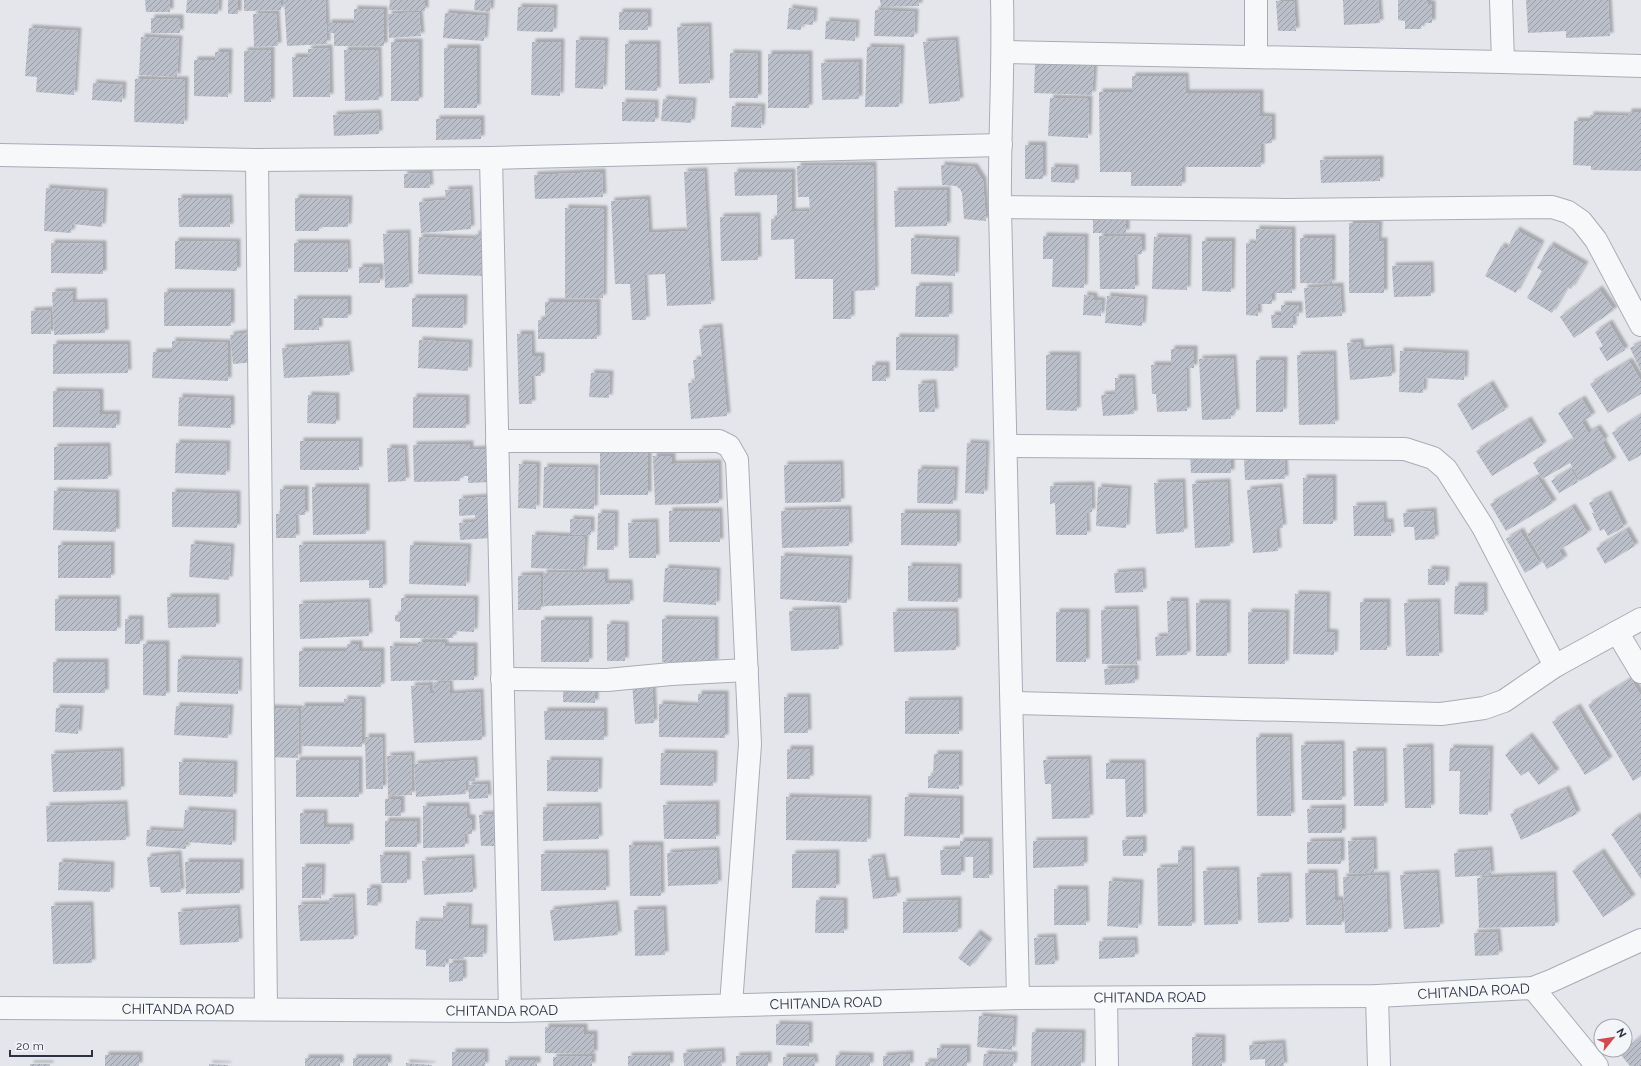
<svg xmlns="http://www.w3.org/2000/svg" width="1641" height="1066" font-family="Raleway,sans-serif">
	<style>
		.building { fill: url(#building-hatch); filter: url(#shadow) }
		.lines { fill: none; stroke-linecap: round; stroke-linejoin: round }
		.street-casing { stroke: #a9acb6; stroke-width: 24 }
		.street { stroke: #f7f8fa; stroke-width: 22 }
		.labels { text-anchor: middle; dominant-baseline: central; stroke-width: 4; stroke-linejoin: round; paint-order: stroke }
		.street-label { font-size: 14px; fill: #2c3144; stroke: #f4f5f9 }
	</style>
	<defs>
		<pattern id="building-hatch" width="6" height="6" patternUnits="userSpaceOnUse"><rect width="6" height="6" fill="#bbbfc9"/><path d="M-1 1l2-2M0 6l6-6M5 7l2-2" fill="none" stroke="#989ca5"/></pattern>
		<filter id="shadow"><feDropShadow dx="3.5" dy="-3.5" stdDeviation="1" flood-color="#0004"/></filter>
	</defs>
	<rect width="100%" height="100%" fill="#e4e6ec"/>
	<path class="building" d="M145,0H170V12H146Z
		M187,0H219L218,14L186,13Z
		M228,0H238V14H228Z
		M244,0H281V10L244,11Z
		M284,0H325L327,44L287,46Z
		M390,0H425V11L389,10Z
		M475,0H491L490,12L474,10Z
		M880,0H919V6L881,7Z
		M1343,0H1378L1380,23L1344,25Z
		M1398,0H1428V4H1432V23H1422L1421,29H1405V21L1398,20Z
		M1526,0H1608L1610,36L1566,38V31L1528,33Z
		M1276,1H1294L1296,31H1278Z
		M518,7L554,8L553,32L517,31Z
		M789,8L814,11L813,25L801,24V30L787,29Z
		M354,9L384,10V46H334V33H328V23H354Z
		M875,10L915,12L914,37L874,36Z
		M419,12L421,36L389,38L388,14Z
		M619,12H648V30H619Z
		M276,13L278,46L254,47L253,14Z
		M445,13L486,16L484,41L443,38Z
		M151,18H180V33H151Z
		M826,21L856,23L855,41L825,39Z
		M708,26L710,83L679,84L677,27Z
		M29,28L78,31L74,95L36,92L37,77L25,76Z
		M141,37L179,39L177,77L139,75Z
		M576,40L605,41L603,89L575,88Z
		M955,40L960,101L929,104L923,42Z
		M391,42H419V101H391Z
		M532,42H561L560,96L531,95Z
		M625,44H657V91L625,90Z
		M867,47L901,48L899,107H865Z
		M329,48L330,97H293L292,57H308V49Z
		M444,48H477V108H444Z
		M271,50V102H244V51Z
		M344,50H378L379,100L345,101Z
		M215,52H229L228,97L194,96V60H215Z
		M730,53L758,54V98H729Z
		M768,54H809V108H768Z
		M859,62V99L822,100L821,63Z
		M1035,63L1094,66L1092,95L1034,93Z
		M1132,76H1185L1186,93H1260V116L1272,117V143L1261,144V167H1182V186H1131V172H1100L1099,92H1132Z
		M135,79L185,80L184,124L134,122Z
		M93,83L123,85L122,102L92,100Z
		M1050,98L1089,99L1088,138L1048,136Z
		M663,99L693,101L691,123L661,121Z
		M622,102L655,103V122L622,121Z
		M732,106L762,107L761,128L731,127Z
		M1628,112H1641V171L1591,170V166L1573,165L1574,121H1590V115L1628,116Z
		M378,113L379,134L334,136L333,115Z
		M436,119H481V139L436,140Z
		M1025,145H1043V179H1025Z
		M1380,159V181L1321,183L1320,160Z
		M873,165L875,290L851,291V319H833V279H795L794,239L771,240V219H777V195L735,196L734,172H792V212L810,211L809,197H798L797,166Z
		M941,165L974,167L983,181L986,221L964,219L962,193L960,189L956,186L942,185Z
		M1051,167L1075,168V183L1051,182Z
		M704,171L711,304L667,306L665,274L644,275L646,320H632L630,284H615L611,201L647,199L649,233L687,231L684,172Z
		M602,172L603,197L535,199L534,175Z
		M429,173L430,188H404V174Z
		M46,188L104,192L102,227L72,224L71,233L44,231Z
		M469,189L471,229L421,233L419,202L446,200L445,190Z
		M947,190V226L895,227L894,191Z
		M178,198H229L230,227H179Z
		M295,198L349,199L348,227H319V231H295Z
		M565,208L604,209L603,298H565Z
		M1093,215H1126V233H1093Z
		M757,216L758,260L721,261L720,217Z
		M1349,223L1379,224L1378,241H1384V293H1349Z
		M1256,229L1292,230V293H1272V304H1258V316L1246,315V243L1256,244Z
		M1516,230L1541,244L1516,293L1485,276L1501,246L1507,249Z
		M407,233L409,287L385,288L383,234Z
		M475,234L489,235L488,276L418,274L419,237L475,239Z
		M1043,236L1085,237L1084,288L1052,287L1053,259H1043Z
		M1099,236L1142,237V254L1134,255L1135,289H1100Z
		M1154,237L1188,238L1187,290L1152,289Z
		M911,238L956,240L955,276L911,274Z
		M1300,238H1332V284L1300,283Z
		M175,241L237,242V271L175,269Z
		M1202,241H1232L1231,292L1202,291Z
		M51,243L103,244V274L51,273Z
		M294,243H347L348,272H294Z
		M1550,245L1585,265L1571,289L1567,287L1552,313L1527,298L1542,271L1537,268Z
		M1430,265L1431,296L1394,297L1392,266Z
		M359,267H380V283H359Z
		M916,286H949V317H915Z
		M1340,286L1342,316L1306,318L1304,288Z
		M1599,289L1614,310L1574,338L1560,317Z
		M73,291V303L104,302L105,333L54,335L52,292Z
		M164,292H231V326H164Z
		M1084,295L1094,296V300L1102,301L1101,316L1083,315Z
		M1107,296L1144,299L1142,326L1105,323Z
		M412,298H464L463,328L412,327Z
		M294,299H348V318H319V330H294Z
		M545,302H597V339H538V320H545Z
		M1281,305H1299V316H1293V328H1272L1271,315H1281Z
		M50,310L51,334H31V311Z
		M1609,323L1625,350L1607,361L1599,348L1603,346L1595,332Z
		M719,327L727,416L691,419L688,383H695L693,360L702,359L699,329Z
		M253,332L256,362L233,364L230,335Z
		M517,334H531L532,356H541V376H531L532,404H519Z
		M896,337L955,338L954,371L896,370Z
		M419,340L469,343L468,371L418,368Z
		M172,341L228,343V381L152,378L153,352H172Z
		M1360,342L1361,350L1390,348L1392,376L1350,380L1347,343Z
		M1641,343V371L1630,348Z
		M53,344H127L128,373L53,374Z
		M347,344L350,375L284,378L282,348Z
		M1171,349H1194V368H1186L1187,411L1157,412L1156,394H1152L1151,365H1171Z
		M1400,351L1465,354L1464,380L1424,378L1423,393L1399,392Z
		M1333,354L1335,424L1299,425L1297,355Z
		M1046,355H1077V411L1046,410Z
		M1233,358L1236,413H1231V419L1202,420L1199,359Z
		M1256,360H1284L1283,412H1256Z
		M1629,361L1641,381V394L1608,413L1590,384Z
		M872,365H886V381H872Z
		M591,373L610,374L609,398L589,397Z
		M1115,378H1132L1134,414L1103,416L1101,395L1115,394Z
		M933,383L935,412H919L918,384Z
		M1490,384L1505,410L1472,430L1457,404Z
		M53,391L100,392V414H117L116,428L53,427Z
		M308,395L336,396V424L307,423Z
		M179,397L231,399V428L178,426Z
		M413,397L466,398V428H413Z
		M1582,399L1592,416L1582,422L1588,433L1597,428L1605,440L1602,442L1613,461L1580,481L1570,463L1542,479L1533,463L1574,439L1558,413Z
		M1641,415V455L1629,462L1612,433Z
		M1528,420L1543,445L1492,476L1476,451Z
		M300,441H359V470H300Z
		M176,443L227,444L226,475L175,473Z
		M967,443L986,444L984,494L965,493Z
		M470,444V450L487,449L491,482L468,483V476H460V481L414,482L413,445Z
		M107,446L108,479L54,480V447Z
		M387,448H404L406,481L388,482Z
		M1231,452V473H1191L1190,453Z
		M600,453H648V495H600Z
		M653,456H672V464L718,463L719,503L655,505Z
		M1284,458L1285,479L1245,480L1244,459Z
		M519,464L537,465L536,509L518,508Z
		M840,464L841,502L785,503L784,465Z
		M544,467L595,468L594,509L543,508Z
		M918,469L955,470L953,504L917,503Z
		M1571,469L1578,482L1559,493L1551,481Z
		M1537,477L1553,503L1506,531L1490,504Z
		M1303,478H1333V524H1303Z
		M1182,482L1184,532L1156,534L1154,483Z
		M1227,482L1230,546L1195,548L1192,484Z
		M1091,485L1092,512L1086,513L1087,535H1056L1055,503L1050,504V486Z
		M312,487H366V534L313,535Z
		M1098,487L1128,489L1126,528L1096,526Z
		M1279,487L1283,528H1276L1278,551L1253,553L1247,490Z
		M280,489H305V515H295L296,538H276V514H280Z
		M54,491L116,493V532L53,530Z
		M172,492L237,494V528L172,527Z
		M1608,494L1624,527L1608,536L1604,529L1600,531L1592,513H1594L1589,503Z
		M489,497L491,538L460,540L459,523L475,522V515L459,516V499Z
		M1383,505L1384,522H1390L1391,536H1354L1353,506Z
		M1572,507L1588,533L1559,550L1564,559L1547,569L1527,534Z
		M848,509L849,546L782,548L781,511Z
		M669,511H719L720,542H669Z
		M1433,511L1435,539L1415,540L1414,527H1404L1403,513Z
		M598,513L615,514L614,550H597Z
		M901,513H957V546L901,545Z
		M570,519L591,520V535L570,534Z
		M655,522L656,558H629L628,523Z
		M1626,530L1635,546L1605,564L1596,548Z
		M1520,531L1540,564L1525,573L1506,539Z
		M532,535L585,537L583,570L531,568Z
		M191,544L231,547L229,580L189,577Z
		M382,544L383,588H369V580L300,582L299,545Z
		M58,545H111V578H58Z
		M410,545L468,547L466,586L409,584Z
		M781,556L849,559L847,603L780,599Z
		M908,566L958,567V602L908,601Z
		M665,568L717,571L716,605L663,602Z
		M1428,569L1446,570L1445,585H1428Z
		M1142,571L1143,592L1115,593L1114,573Z
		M605,572V583H629L630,604L544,606L543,573Z
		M541,575V610H518V576Z
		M1455,586H1484V615L1454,614Z
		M1295,594L1327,595L1326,632L1335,633L1334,655L1293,654Z
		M167,597H216V627L168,628Z
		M401,598L475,599L474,632L453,631V638H400V622L395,621V615H401Z
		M55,599H117V631H55Z
		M1167,601H1185L1187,655L1156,656L1155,637L1168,636Z
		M367,602L369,636L300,639L299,604Z
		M1360,602H1387V650H1360Z
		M1437,602L1439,656H1406L1404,603Z
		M1196,603H1227V656H1196Z
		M837,609L839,649L791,651L789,611Z
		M1135,609L1137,664H1102L1101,610Z
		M955,611L956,650L894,652L893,612Z
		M1056,612H1086V662H1056Z
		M1248,612L1286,613L1285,664H1248Z
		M125,619H140V644H125Z
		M662,619L715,620V663L662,662Z
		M541,620H589V662H541Z
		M607,624L625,625V661H607Z
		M418,642H444L445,646H474V680L391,681L390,646L418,647Z
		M143,644H166V696L143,695Z
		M347,644H359V651H381V687H299V651H347Z
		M178,659L239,661L238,694L177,692Z
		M53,662H105V693H53Z
		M1135,668V683L1105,685L1104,669Z
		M1631,679L1641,696V776L1633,781L1588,705Z
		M652,681L654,723L635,724L632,682Z
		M434,682H449L450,694L480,692L482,740L414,743L411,686L430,685V694L434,693Z
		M563,685L595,686V703L563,702Z
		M698,694H725V738L659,737V704L698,706Z
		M784,697H807L808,733H784Z
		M344,699L362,700V747L301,746V706H344Z
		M959,700V734H905V701Z
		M176,706L230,708L228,738L174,735Z
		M1577,707L1609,760L1585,775L1552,722Z
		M56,708L80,709L78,734L55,732Z
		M268,708L299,709L298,758L267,757Z
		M544,711H604V740H545Z
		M1529,736L1556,772L1539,785L1528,771L1521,776L1505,755Z
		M365,737H382L383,789H366Z
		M1256,737H1289L1291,816H1257Z
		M1341,744L1342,800H1302L1301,745Z
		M1430,747L1431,808H1405L1403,748Z
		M1450,748L1490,749L1488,815L1459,814L1460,771H1449Z
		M787,749H810V779H787Z
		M120,751L121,790L53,792L51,754Z
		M1353,751H1383L1384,806H1354Z
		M661,753L714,754L713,786L660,785Z
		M934,754H959V789L928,788V776H933Z
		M411,755L412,795L388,796L387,756Z
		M1088,759L1090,818L1052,819L1051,784H1045L1043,760Z
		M296,760H359V797H296Z
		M474,760L475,781L465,782L466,794L416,797L414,764Z
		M547,760L599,761L598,792L547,791Z
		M179,762L234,764L233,797L179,795Z
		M1106,763H1142L1143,817H1126L1125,779H1106Z
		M487,784L488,798L469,799L468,785Z
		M1566,789L1577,814L1521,840L1510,814Z
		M786,797L868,799L867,842L786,840Z
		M905,797L960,799V838L904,836Z
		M385,799H401V816H385Z
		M124,804L126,840L47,842L46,806Z
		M716,804V839H664L663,805Z
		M423,806H466L467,818H472V834H464L465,847L423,848Z
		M598,806L599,839L543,841V807Z
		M1342,808V833H1308L1307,809Z
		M185,810L233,813L232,845L186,842V849L146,846L147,830L183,832Z
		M300,813H324V827H350V844H300Z
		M493,814L494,846H481L479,815Z
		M1637,816L1641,821V879L1611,834Z
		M385,821H417V847H385Z
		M1143,839V856H1123L1122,840Z
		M1084,840V866L1033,868V841Z
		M1373,840L1374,873H1349L1348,841Z
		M960,841H989V878H973V857H961V875H941L940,850L960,849Z
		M1341,841V864H1307V842Z
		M629,845H660L661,896H630Z
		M716,850L718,884L668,886L667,853Z
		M1178,850H1191L1192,926H1158L1157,868L1178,867Z
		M1489,850L1491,875L1455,877L1454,853Z
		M1601,852L1632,898L1603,917L1572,871Z
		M605,853L606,890L541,891V854Z
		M836,853V888H792V854Z
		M178,854L181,892L161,893L160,887H150L147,857Z
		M380,855H407V883H381Z
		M882,857L886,881L895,880L897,896L873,899L868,859Z
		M471,858L473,892L424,895L422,861Z
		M59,862L111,865L110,892L58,890Z
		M185,862H240V893L186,894Z
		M302,867H322L321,898H302Z
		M1236,870L1238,924L1204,925L1203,871Z
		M1305,873H1334L1335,900H1341L1342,925H1306Z
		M1436,873L1440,927L1404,929L1400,875Z
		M1386,875L1388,932L1345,933L1343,877Z
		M1553,875L1555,926L1479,928L1477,878Z
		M1288,876L1289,922L1258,923L1257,877Z
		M1109,881L1140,883L1138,928L1107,926Z
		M367,888H378V906L367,905Z
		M1054,889H1085L1086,925H1054Z
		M352,897L354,939L300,941L298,905L330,904L329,898Z
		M816,900L844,901V933H815Z
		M958,900V932L903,933V902Z
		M615,904L618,935L554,941L550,910Z
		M90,905L92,963L53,964L51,906Z
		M443,906L469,907L468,928H484L483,957H464L463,959H446L445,967L426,966V950L415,949L416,921L443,922Z
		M237,908L239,942L180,945L178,912Z
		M663,909L665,955L635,956L634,910Z
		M1497,932L1499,955L1475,956L1474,933Z
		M977,933L989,942L970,967L958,958Z
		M1053,937L1055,964L1035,965L1034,938Z
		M1134,940L1135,957L1099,959V941Z
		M449,963H463V981L449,982Z
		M979,1016L1014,1019L1012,1050L977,1047Z
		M776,1024L809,1025V1046L776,1045Z
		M545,1027H584V1034H594V1054L545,1053Z
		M1032,1032L1082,1033L1081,1066H1031Z
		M1641,1036V1066H1630L1620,1054Z
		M1192,1037L1222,1038V1066H1192Z
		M1282,1043L1284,1066H1265V1059L1250,1060L1249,1045Z
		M937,1048H967V1066H925V1062H937Z
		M721,1051L722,1066H684L683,1053Z
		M452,1052H485V1066H452Z
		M910,1054V1066H883V1056Z
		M984,1054L1014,1055L1013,1066H983Z
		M105,1055H139V1066H105Z
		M670,1055V1066H628V1056Z
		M768,1055V1066H736V1056Z
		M836,1055L870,1056V1066H835Z
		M592,1056V1066H553V1057Z
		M783,1057H814L815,1066H783Z
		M305,1058H340V1066H305Z
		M353,1058H388V1066H353Z
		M505,1060H537V1066H505Z
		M406,1063L432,1065V1066H406Z
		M30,1064H50V1066H30Z
		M209,1064L228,1065V1066H209Z"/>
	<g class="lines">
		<defs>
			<g id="street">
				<path d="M1002,0C1004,70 999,140 1000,211C1007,473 1013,735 1018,998"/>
				<path d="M1256,0V57"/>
				<path d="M1501,0L1503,62"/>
				<path d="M1003,52L1503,62L1641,66"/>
				<path d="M0,155L257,160L491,158L1001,145"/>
				<path d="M491,158L510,1011"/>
				<path d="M257,160L266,1009"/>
				<path d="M1000,207L1287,210L1552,207L1568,212L1581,221L1596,240L1641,325"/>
				<path d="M497,441H719L729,446L737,460L750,744L731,1005"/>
				<path d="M1007,446L1405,449L1433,458L1446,469L1483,527L1555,666"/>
				<path d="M1617,632L1641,672"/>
				<path d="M502,679L607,680L671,674L747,670"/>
				<path d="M1013,703L1441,714L1484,708L1504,701L1555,666L1641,619"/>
				<path d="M1533,988L1597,1066"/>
				<path d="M1377,996L1379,1066"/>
				<path d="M1106,998L1107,1066"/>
				<path id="s1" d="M0,1008L510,1011L1018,998L1377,996L1533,988L1551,981L1641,940"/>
			</g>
		</defs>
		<use href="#street" class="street-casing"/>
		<use href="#street" class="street"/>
	</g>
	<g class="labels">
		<g class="street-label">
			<text stroke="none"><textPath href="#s1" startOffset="1474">CHITANDA ROAD</textPath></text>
			<text stroke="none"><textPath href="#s1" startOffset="1150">CHITANDA ROAD</textPath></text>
			<text stroke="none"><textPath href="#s1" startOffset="826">CHITANDA ROAD</textPath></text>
			<text stroke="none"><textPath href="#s1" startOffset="178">CHITANDA ROAD</textPath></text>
			<text stroke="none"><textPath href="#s1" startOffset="502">CHITANDA ROAD</textPath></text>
		</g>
	</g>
	<g transform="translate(1613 1038) rotate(60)"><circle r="19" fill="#f4f5f9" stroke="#a4a7b1"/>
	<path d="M0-3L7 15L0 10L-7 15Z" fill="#ce4c4f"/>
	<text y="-6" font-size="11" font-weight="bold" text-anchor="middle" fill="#2c3144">N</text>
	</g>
	<path d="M10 1050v6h82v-6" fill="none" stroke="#2c3144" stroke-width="2"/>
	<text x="16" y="1050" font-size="12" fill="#2c3144" stroke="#f4f5f9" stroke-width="3" paint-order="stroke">20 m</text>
</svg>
